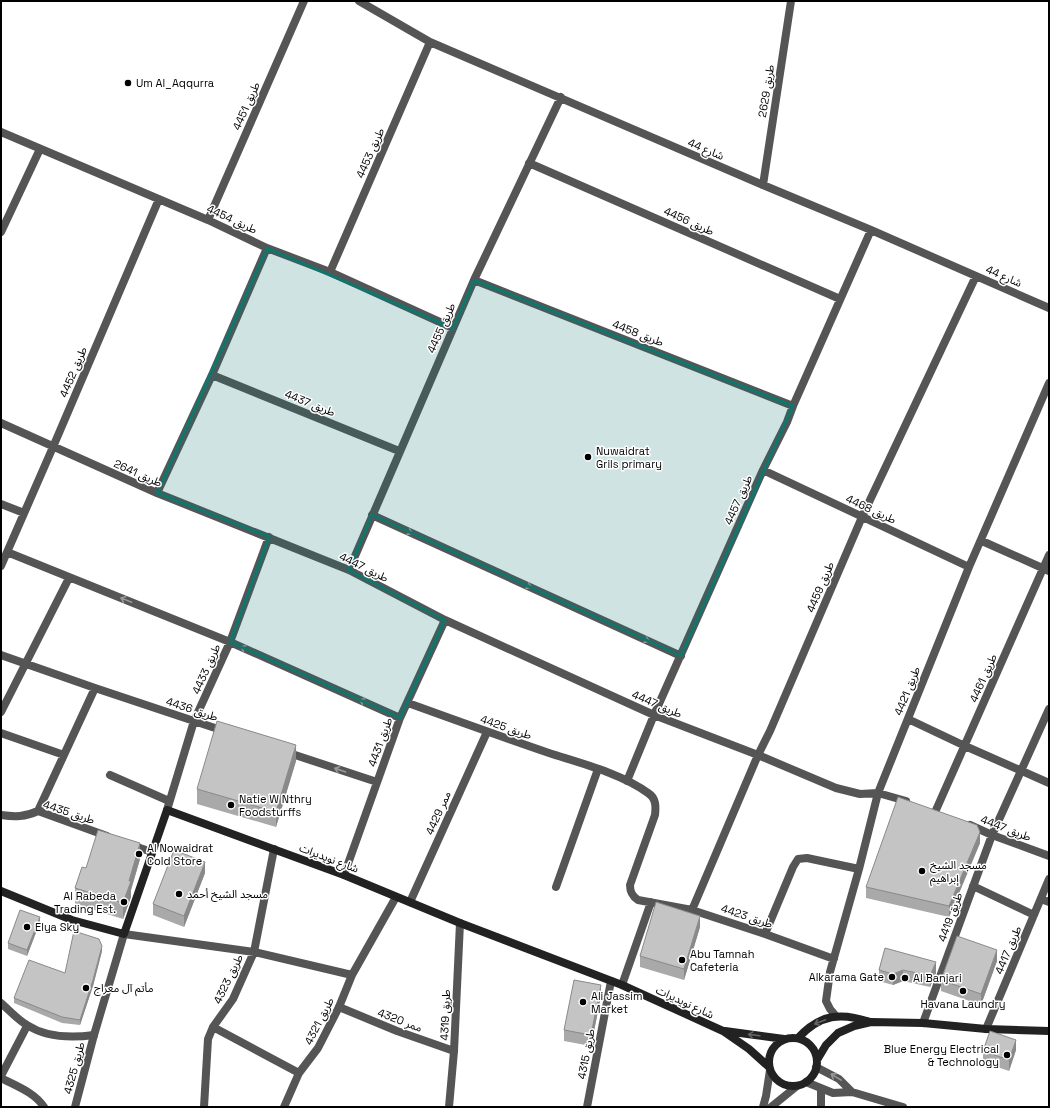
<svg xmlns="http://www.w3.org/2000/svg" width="1050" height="1108" font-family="'Space Grotesk','Noto Sans Arabic',sans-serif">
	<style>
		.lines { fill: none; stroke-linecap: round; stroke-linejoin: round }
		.lane { stroke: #555; stroke-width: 8 }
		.street { stroke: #555; stroke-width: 8 }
		.secondary { stroke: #222; stroke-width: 8 }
		.wall { fill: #a9a9a9 }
		.shaded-wall { fill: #898989 }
		.building { fill: #c4c4c4; stroke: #898989 }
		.oneway { stroke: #999 }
		.oneway2 { stroke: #646464 }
		.marked { fill: #0f766e; fill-opacity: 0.2; stroke: #0f766e; stroke-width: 3; stroke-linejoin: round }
		.poi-dot { fill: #000; stroke: #fff; stroke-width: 1.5 }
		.labels { text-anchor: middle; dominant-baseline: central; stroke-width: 3; stroke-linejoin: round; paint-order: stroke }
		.poi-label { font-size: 11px; fill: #000; stroke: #fff; text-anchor: start }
		.street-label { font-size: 11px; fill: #000; stroke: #fff }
	</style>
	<rect width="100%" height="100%" fill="#fff"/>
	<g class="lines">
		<path class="lane" d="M110,775L169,801
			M556,887L598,769
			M410,902L487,732
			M1,1003C10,1011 18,1020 27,1025C47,1038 72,1038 94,1035
			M339,1007L397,1031L454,1051
			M1,1076L27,1026
			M1,1078C16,1086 34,1092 44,1107"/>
		<path class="street" d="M359,1L430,42L763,185L871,230L1049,308
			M1,132L208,220L267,248L330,272L453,328
			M529,163L840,299
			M763,185L791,1
			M208,220L304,1
			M1,232L40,149
			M330,272L430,42
			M474,280L793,406
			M212,375L399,451
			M1,423L157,493L349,570L445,620L654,715L758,755L836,788L860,794L878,793L906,801
			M763,470L969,567
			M157,493L212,375L267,248
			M1,504L24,513
			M372,515L681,656
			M982,541L1049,571
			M7,552L230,642L400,718
			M1,566L53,447L159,199
			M349,570L474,280L561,97
			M1,655L95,688L224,731
			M408,703C455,720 502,737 549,753C580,763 623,774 648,793C656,798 656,806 655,815L630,885C630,892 632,896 638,900L692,910L765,934L834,959
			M1,712L69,578
			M908,719L965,746L1049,783
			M1,733L64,755
			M286,752L377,782
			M627,781L654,715L763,470L787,422L793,406L871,230
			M167,810L194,721L230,642L269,537
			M936,810L1049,555
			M38,811L95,688
			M1,815C15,817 25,817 38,811L107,836
			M970,825L992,835L1049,856
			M131,845L152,852
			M344,875L400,718L445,620
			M973,886L1034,915
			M1041,899L1049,902
			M692,910L758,755L770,731L862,517L976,276
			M765,934L793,867L798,859L807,858L859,869
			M622,985L651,902
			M836,1016L830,1009L826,1001L830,972L859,869L878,793L969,567L1049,383
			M923,1023L992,835L1049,709
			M213,1027L299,1073
			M986,1029L1049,879
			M816,1067L839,1079L852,1092
			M806,1082L833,1093L852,1092L903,1107
			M75,1107L94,1035L124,934L254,952L352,975
			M204,1107L208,1039L213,1027L233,999L254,952L274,849
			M284,1107L299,1073L318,1048L339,1007L352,975L396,897
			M449,1107L454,1051L460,923
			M587,1107L611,981
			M763,1107L766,1096L770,1070
			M771,1107L797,1086
			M821,1107V1089"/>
		<path class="secondary" d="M1,891L72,920L124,934L167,810L344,875L460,923L622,985L723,1031L749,1049L769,1067
			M725,1031L784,1039
			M769 1062a24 24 0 1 1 48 0a24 24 0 1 1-48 0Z
			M798,1038C820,1014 841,1012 870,1022
			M817,1060L826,1045L838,1033L854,1026L871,1022L923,1023L986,1029L1049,1031"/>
	</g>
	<path class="wall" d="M296,761L276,827L197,804V789Z
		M980,843L949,917L866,898V887Z
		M140,859L131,890V897L123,919L75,904V888L86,868Z
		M205,873L184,927L153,915V904Z
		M40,922L27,956L8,949V943Z
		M700,927L684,980L640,967V956Z
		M885,948L936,973L930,987L903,981L893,985L879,981V970Z
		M102,951L93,986L80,1025L62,1023L14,1003V998L65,973Z
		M997,961L981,1005L941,991V980Z
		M601,996L591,1046L564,1041V1030Z
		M1016,1050L1009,1071L983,1062V1051Z"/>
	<path class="shaded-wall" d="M296,745V761L276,827V812Z
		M980,832V843L949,917V906Z
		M140,843V859L131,890V897L123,919V903L129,881Z
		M205,862V873L184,927V916Z
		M700,916V927L684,980V969Z
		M40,917V922L27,956V950Z
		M102,946V951L93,986L80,1025V1020Z
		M997,950V961L981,1005V994Z
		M936,962V973L930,987V976Z
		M903,970V981L893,985V974Z
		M601,985V996L591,1046V1035Z
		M1016,1040V1050L1009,1071V1060Z"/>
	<path class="building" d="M217,721L296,745L276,812L197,789Z
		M898,797L977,825L980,832L949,906L866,887Z
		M98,830L140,843L129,881H131L123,903L75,888L82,867L86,868Z
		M174,850L205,862L184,916L153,904Z
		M656,902L700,916L684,969L640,956Z
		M20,910L40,917L27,950L8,943Z
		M74,931L99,939L102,946L93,980L80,1020L62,1017L14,998L29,960L65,973Z
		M957,936L997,950L981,994L941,980Z
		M885,948L936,962L930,976L903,970L893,974L879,970Z
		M574,980L601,985L591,1035L564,1030Z
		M990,1031L1016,1040L1009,1060L983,1051Z"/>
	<defs><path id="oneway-shaft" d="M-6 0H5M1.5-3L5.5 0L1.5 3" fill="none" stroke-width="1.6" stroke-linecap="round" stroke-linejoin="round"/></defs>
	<g class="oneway">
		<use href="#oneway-shaft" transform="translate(407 531) rotate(24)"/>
		<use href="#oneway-shaft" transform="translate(526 585) rotate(24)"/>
		<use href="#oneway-shaft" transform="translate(126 600) rotate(-158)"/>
		<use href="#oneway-shaft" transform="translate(644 639) rotate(24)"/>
		<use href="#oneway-shaft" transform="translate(246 649) rotate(-156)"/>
		<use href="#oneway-shaft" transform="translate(365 702) rotate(-156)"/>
		<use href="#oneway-shaft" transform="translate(340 770) rotate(-161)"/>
		<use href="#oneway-shaft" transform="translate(836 1077) rotate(-149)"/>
	</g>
	<g class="oneway2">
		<use href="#oneway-shaft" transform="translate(820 1022) rotate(159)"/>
		<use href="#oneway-shaft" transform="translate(754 1035) rotate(-173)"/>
	</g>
	<path class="marked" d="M267,248L453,328L474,280L793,406L681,656L372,515L349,570L445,620L400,718L230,642L269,537L157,493Z"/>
	<g class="poi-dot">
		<circle cx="128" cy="83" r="4"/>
		<circle cx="588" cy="457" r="4"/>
		<circle cx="231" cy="805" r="4"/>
		<circle cx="139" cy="854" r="4"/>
		<circle cx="922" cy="871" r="4"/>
		<circle cx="179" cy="894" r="4"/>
		<circle cx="124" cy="902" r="4"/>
		<circle cx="27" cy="927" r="4"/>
		<circle cx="682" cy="960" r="4"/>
		<circle cx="892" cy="977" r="4"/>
		<circle cx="905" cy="978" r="4"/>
		<circle cx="86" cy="988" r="4"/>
		<circle cx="963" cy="991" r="4"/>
		<circle cx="583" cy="1002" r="4"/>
		<circle cx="1007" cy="1055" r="4"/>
	</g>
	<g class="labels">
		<g class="poi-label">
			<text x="136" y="83">Um Al_Aqqurra</text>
			<text x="596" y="451">Nuwaidrat<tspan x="596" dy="13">Grils primary</tspan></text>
			<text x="239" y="799">Natie W Nthry<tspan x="239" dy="13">Foodsturffs</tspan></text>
			<text x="147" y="848">Al Nowaidrat<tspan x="147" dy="13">Cold Store</tspan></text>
			<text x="930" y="865">مسجد الشيخ<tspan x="930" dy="13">إبراهيم</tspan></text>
			<text x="187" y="894">مسجد الشيخ أحمد</text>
			<text x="116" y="896" text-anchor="end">Al Rabeda<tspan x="116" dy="13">Trading Est.</tspan></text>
			<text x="35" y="927">Elya Sky</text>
			<text x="690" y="954">Abu Tamnah<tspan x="690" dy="13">Cafeteria</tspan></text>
			<text x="884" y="977" text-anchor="end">Alkarama Gate</text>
			<text x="913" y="978">Al Banjari</text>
			<text x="94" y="988">مأتم آل معراج</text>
			<text x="591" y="996">Ali Jassim<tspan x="591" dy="13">Market</tspan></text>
			<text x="963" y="1004" text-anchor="middle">Havana Laundry</text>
			<text x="999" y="1049" text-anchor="end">Blue Energy Electrical<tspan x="999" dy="13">&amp; Technology</tspan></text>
		</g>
		<g class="street-label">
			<text transform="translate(766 91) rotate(-81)">طريق 2629</text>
			<text transform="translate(246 106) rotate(-66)">طريق 4451</text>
			<text transform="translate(706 149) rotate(23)">شارع 44</text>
			<text transform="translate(370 153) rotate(-66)">طريق 4453</text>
			<text transform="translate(232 219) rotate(25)">طريق 4454</text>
			<text transform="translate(689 221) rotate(24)">طريق 4456</text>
			<text transform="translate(1004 276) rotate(24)">شارع 44</text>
			<text transform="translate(441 328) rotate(-66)">طريق 4455</text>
			<text transform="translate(638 333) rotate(21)">طريق 4458</text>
			<text transform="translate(73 372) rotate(-67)">طريق 4452</text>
			<text transform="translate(310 403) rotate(22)">طريق 4437</text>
			<text transform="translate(138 473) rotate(24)">طريق 2641</text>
			<text transform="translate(738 500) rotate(-66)">طريق 4457</text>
			<text transform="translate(871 509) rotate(25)">طريق 4468</text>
			<text transform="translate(364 567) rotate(26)">طريق 4447</text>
			<text transform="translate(820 587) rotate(-67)">طريق 4459</text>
			<text transform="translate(206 669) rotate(-66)">طريق 4433</text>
			<text transform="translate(983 678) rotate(-66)">طريق 4461</text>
			<text transform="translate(907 691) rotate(-68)">طريق 4421</text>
			<text transform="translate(657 704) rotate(23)">طريق 4447</text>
			<text transform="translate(192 709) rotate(18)">طريق 4436</text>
			<text transform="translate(506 727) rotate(19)">طريق 4425</text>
			<text transform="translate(380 742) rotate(-70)">طريق 4431</text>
			<text transform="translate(69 812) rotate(18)">طريق 4435</text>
			<text transform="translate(438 813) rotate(-66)">ممر 4429</text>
			<text transform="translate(1006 828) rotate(21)">طريق 4447</text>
			<text transform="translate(329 858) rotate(21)">شارع نويديرات</text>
			<text transform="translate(747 916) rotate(18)">طريق 4423</text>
			<text transform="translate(950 917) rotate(-70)">طريق 4419</text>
			<text transform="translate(1008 950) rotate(-67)">طريق 4417</text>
			<text transform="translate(228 979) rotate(-64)">طريق 4323</text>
			<text transform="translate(685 1002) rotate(25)">شارع نويديرات</text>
			<text transform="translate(445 1015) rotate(-88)">طريق 4319</text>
			<text transform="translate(400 1020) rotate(21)">ممر 4320</text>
			<text transform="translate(319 1021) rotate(-63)">طريق 4321</text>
			<text transform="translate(586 1054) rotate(-79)">طريق 4315</text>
			<text transform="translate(74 1068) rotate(-75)">طريق 4325</text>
		</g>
	</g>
	<rect width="1050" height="1108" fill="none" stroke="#000000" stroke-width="4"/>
</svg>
